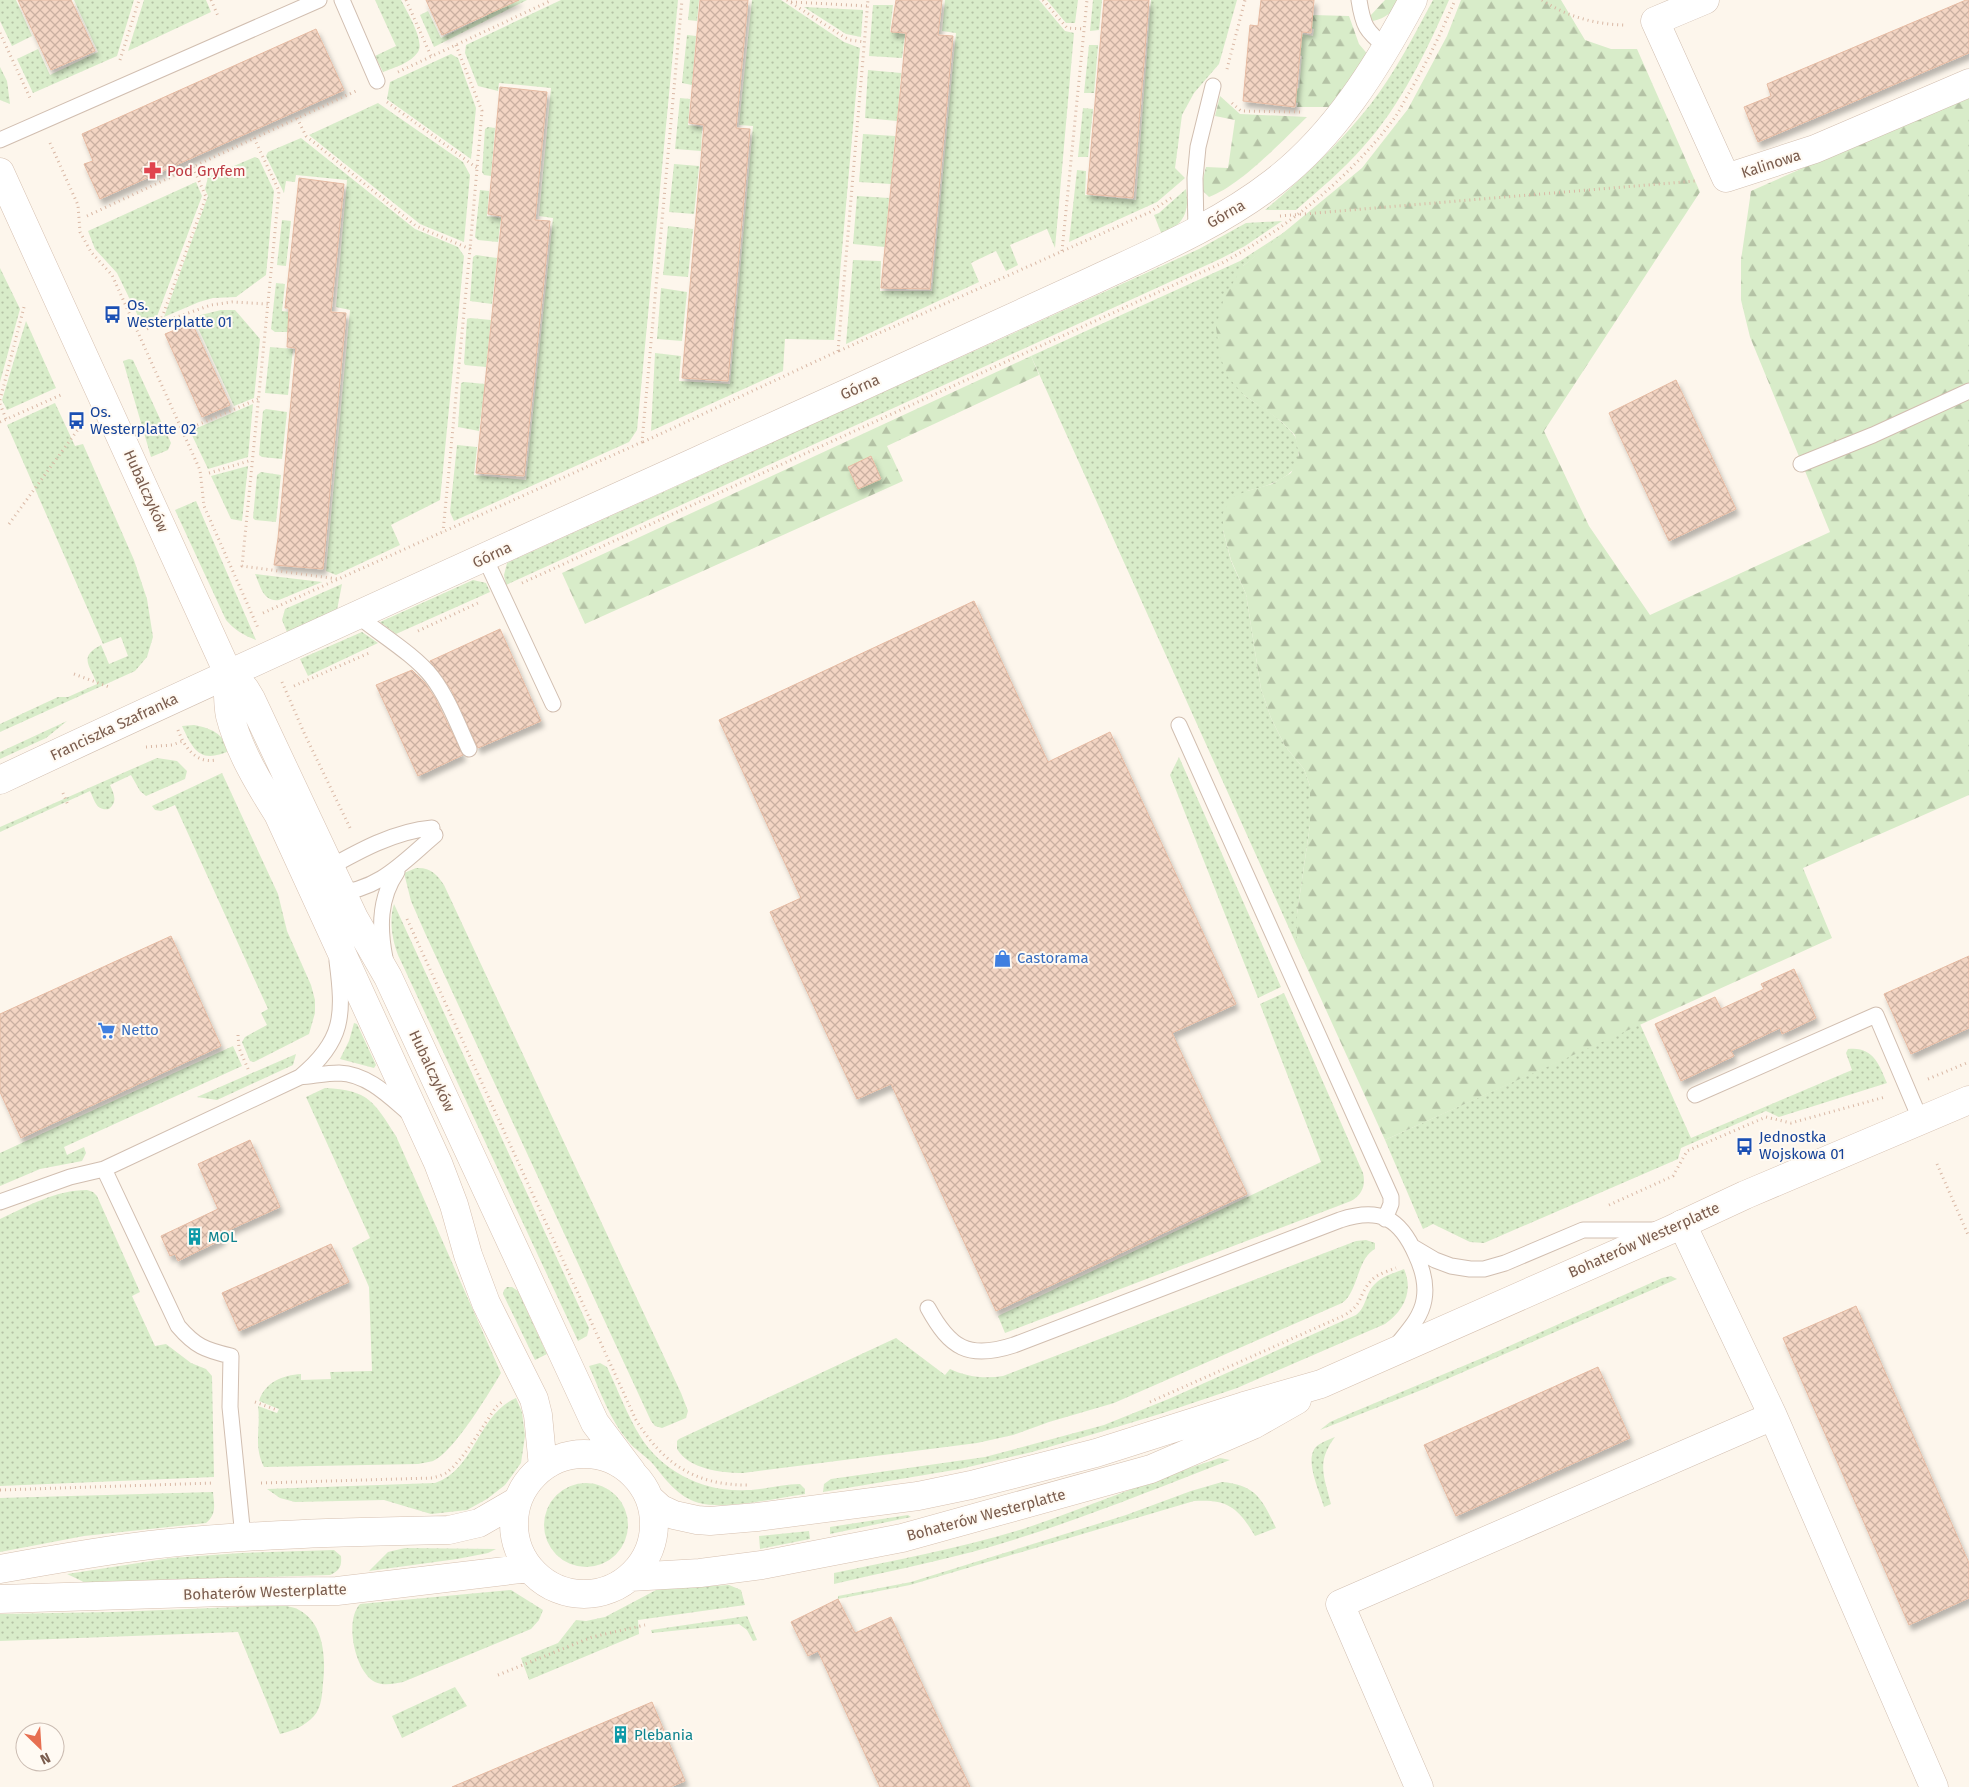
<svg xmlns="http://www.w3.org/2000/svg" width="1969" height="1787" font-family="'Fira Sans',sans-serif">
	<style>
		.grass { fill: url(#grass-dots) }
		.forest { fill: url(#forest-firs) }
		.building { fill: url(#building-cross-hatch); stroke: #e6bba3; filter: url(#shadow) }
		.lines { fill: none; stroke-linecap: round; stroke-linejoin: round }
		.lane-casing { stroke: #d1beb0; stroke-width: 17 }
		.street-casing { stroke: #d1beb0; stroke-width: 29 }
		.secondary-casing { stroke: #d6c0b0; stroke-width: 29 }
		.path { stroke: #d9b8a5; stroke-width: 3; stroke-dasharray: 1 4; stroke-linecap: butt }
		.lane { stroke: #fff; stroke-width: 15 }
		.street { stroke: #fff; stroke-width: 28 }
		.secondary { stroke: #fff; stroke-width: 28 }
		.labels { text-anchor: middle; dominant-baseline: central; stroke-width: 4; stroke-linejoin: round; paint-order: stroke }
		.street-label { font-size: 15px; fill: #7a5c4d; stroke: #fffaf3 }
		.health-label { font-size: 15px; fill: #be3a42; stroke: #fffaf3; text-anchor: start }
		.transit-label { font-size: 15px; fill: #164399; stroke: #fffaf3; text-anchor: start }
		.shop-label { font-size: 15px; fill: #366cbe; stroke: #fffaf3; text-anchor: start }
		.culture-label { font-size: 15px; fill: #0d838f; stroke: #fffaf3; text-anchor: start }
	</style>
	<defs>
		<pattern id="grass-dots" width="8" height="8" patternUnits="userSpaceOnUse" patternTransform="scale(1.25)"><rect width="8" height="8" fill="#d8ecc9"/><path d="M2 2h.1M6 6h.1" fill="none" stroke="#b4c2a5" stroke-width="1.8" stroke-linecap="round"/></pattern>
		<pattern id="forest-firs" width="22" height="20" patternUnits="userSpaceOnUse" patternTransform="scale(1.25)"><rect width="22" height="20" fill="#d8ecc9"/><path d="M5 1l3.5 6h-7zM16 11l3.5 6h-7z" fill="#b4c2a5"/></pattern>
		<pattern id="building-cross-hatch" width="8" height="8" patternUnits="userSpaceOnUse" patternTransform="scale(1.25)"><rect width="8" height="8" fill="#f3d5c3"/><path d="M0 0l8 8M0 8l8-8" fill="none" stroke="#cab0a1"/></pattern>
		<filter id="shadow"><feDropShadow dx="3" dy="5.5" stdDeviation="2.5" flood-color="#0004"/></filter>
	</defs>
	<rect width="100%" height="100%" fill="#fdf6ec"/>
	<path class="grass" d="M0,0H16L32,36L12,46L0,21Z
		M74,0H134L117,56L33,93L17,59L38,49L50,75L98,52Z
		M144,0H206L211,12L128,51Z
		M375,0H401C407,12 425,41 418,52C411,63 393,68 383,72L375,56L396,46Z
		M481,0H527L434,47L420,15L428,11L441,38L488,15Z
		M561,0H678L637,430L629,442L454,521L450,512L457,445L477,447L474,475L526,480L553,218L539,216L551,88L499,83L498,91L478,86L465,53L466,45Z
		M690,0H699L697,21L688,20Z
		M752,0H781L844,42L860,48L834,340L785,339L783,371L651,431L655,353L681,356L679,381L730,384L753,126L739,125Z
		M945,0H1039L1065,31L1074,33L1055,248L1047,229L1010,245L1018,265L1006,271L996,251L971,263L979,282L846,344L853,260L881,261L880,291H932L956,33L942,31Z
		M1047,0H1078L1075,23H1066Z
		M1093,0H1102L1099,30L1090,31Z
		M1151,0H1237L1219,64L1194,93L1182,115L1175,168L1185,178L1157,202L1069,242L1077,170L1086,171L1085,195L1136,200Z
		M1433,0H1449C1427,50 1400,107 1363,147C1343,170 1319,190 1296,210H1265C1303,178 1339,144 1370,105C1395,73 1414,35 1433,0Z
		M873,5H893L890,32L905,34L902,58L869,56Z
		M804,7L863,10L861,37L846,34Z
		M687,35L696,36L692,85L682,83Z
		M1089,45H1098L1094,93H1084Z
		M451,54L458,58L476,108L471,159L387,99L390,82Z
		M0,67L7,81L10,104L0,100Z
		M868,70L901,73L897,121L865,118Z
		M680,98L690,99L688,125L702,127L701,151L675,149Z
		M378,103L463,162L470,175L464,242L420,224L309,135Z
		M1083,108L1093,109L1088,157H1078Z
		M488,127L495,128L491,176L484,175L482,172L485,129Z
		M863,134L895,136L891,184L859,182Z
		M301,138L415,229L458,247L464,256L440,500L391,525L400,545L336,575L326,571L350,310L336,307L347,180L296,175L295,182L286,181L284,193L266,156L268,152Z
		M255,157L259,159L274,191L266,275L236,297L213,298L199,302L164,317L208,196L205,189L208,177Z
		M674,164L699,166L694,214L669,212Z
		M196,182L202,196L156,319L151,321L138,316L117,273L95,249L88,231Z
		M1186,189C1190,213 1183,224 1162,235L1154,215L1159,213Z
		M480,190L489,191L487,216L501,218L498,242L478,240L475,237Z
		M857,196L889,198L885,247L853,244Z
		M282,220L291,221L286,266L277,265Z
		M1282,221L1245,246L1220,259L506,585L504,575L507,563L1199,249L1246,223Z
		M668,226L693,229L688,277L663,275Z
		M1294,226L1243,266L1244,395C1261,407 1281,418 1293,434C1297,438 1297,444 1298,448C1304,477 1267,486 1247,491L1223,530L1231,561L1246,594L1261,689L1271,718L1285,746L1304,769L1310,786V825L1297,914V946L1031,356L1240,261Z
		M476,255L497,258L492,304L470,301L473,257Z
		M0,268L20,309L0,382Z
		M276,283L285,284L282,311L296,313L294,332H275L271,329Z
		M661,288L687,292L682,341L657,339Z
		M221,310H235L260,339L254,398L234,406L193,317Z
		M470,318L491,320L486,367L465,365L464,363L467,319Z
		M26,321L56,388L7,410L2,400Z
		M270,347L293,349L288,395L265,393Z
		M129,359L133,360L171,443L168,450L151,457L123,361Z
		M464,382L485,384L479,431L458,427L461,383Z
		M55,403L75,446L83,444L134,560L147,599L153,637L147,657L135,671L0,732V724L58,697H68L97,684C90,665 78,657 101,645L109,664L128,656L121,637L103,644L7,425Z
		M253,404L248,457L208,469L190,431Z
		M266,409L287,412L282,459L262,457L259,455L263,411Z
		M248,466L242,521L231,519L211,476Z
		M261,472L281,475L276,522L255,520L253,518L257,475Z
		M196,501L256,640C243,635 235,630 226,620L175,510Z
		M255,574L322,582L279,600C263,602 261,587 255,574Z
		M473,580L486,583L490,592L396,634L380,622Z
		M342,584L337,610L287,632L282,620L285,609Z
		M362,632L378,643L308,676L300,659Z
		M67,721L46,738L0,759V752Z
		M194,725C214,729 220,733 231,750C201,764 194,752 182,726Z
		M1179,757L1281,987L1258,998L1170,775Z
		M157,758L177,761L187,771L185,779L146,796L140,791L131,775L110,785C114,794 118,802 109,809C96,811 95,801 90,791L0,832V827Z
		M222,773L278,894L287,931L311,985L315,1000V1013L309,1034L254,1062L250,1061L242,1042L245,1037L267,1025L261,1013L268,1009L175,805L161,811L155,810L152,806Z
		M416,868C430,867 437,874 444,885L681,1393L688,1411L686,1418L662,1428L655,1426L651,1421L425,933L411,901L404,873Z
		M394,904L589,1328L587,1336L578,1341L398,955C392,939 389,920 394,904Z
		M1284,993L1363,1173C1366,1185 1362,1195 1351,1201L1005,1333L998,1316L1321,1162L1260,1004Z
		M354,1023L357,1024L376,1065L374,1068L340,1059L349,1041Z
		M1640,1024L1691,1138L1852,1070L1846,1053L1848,1049C1873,1046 1879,1064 1887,1083L1779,1117L1766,1111L1681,1148L1678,1159L1484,1243L1470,1242L1433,1224L1423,1229L1385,1140Z
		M233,1046L242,1066L64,1147L67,1155L84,1147L86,1153L82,1161L40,1169L0,1186V1153Z
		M296,1054L293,1065L217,1100L197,1097Z
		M325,1088C369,1090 374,1102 396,1136L501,1373C489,1393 454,1452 433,1461C429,1462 423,1463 418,1464L264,1467C253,1445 261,1429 258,1406L277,1413L279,1409L259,1401C265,1382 283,1375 301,1374V1380L331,1379L330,1372L372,1371L369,1287L352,1248L370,1238L306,1097Z
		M87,1190L93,1192L97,1196L140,1292L132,1296L155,1346L166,1344L191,1363L206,1369L212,1376L214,1477L0,1486V1219C28,1206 56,1190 87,1190Z
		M1366,1240L1375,1243V1249C1357,1258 1358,1293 1342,1303L1114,1403L1049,1422L1013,1435L977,1443L743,1473C721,1473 689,1469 677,1449V1441L679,1439L896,1338L945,1375L950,1369C967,1377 985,1379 1003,1376L1356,1241Z
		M1404,1269C1414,1292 1403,1311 1385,1324L1237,1388L1163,1413L1097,1433L1032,1452L960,1469L823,1492L824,1484L831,1479L985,1457L1104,1425L1171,1398L1356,1315C1367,1307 1365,1293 1375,1284C1382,1276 1395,1273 1404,1269Z
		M1671,1276L1677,1279L1424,1389L1320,1430L1330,1422L1344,1416L1487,1356L1662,1278Z
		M507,1287H512L518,1291L547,1354L535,1360L503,1294L504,1290Z
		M600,1363L607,1367C618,1390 627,1415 640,1436C662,1472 705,1493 747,1490C764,1490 782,1484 800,1484L805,1489V1494C776,1498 727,1510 699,1503C678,1497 666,1480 653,1464C645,1455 635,1450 628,1441C610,1420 600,1391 589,1366Z
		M516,1398L522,1412L525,1436L521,1463L505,1485L487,1499L467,1510L431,1514L384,1500L295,1502L280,1498L267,1489L435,1483C475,1470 478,1414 516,1398Z
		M1335,1437C1316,1462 1324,1476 1331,1504L1324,1507C1320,1492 1303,1458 1317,1446C1322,1442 1330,1439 1335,1437Z
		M1220,1458L1230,1460C1145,1493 1060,1528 972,1552C926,1564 880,1573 834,1584V1573C897,1560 961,1548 1023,1529C1089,1507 1153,1479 1220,1458Z
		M1222,1482C1256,1485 1262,1499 1276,1528L1255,1536C1238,1507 1227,1499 1194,1501L910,1585L838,1599V1596L911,1582L1126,1515L1191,1491Z
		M544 1525a42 42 0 1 1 84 0a42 42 0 1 1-84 0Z
		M213,1492C214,1505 217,1514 206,1523L84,1536L0,1552V1498Z
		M908,1515L911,1517L830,1534V1527Z
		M809,1531L810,1539L760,1549L759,1536Z
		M405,1548L496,1549L488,1553L457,1559L369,1571L388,1552Z
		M334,1550L341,1556C342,1567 339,1571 330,1575L86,1583L67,1574L171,1558L241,1553Z
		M729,1585L741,1590L745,1605L638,1620L639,1634L529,1680L521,1658L558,1643L576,1620L586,1621L605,1617L658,1589Z
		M511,1590L543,1610L539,1620L531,1629L403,1682C394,1684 383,1686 375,1682C355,1672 344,1621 360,1604Z
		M284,1605C289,1607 295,1607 299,1610C324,1623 326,1658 323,1683C322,1694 322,1707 314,1716C305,1726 293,1731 280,1734L238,1632L0,1641V1614L113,1612Z
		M747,1616L757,1640L753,1641L747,1630L739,1624L652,1633L651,1630Z
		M455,1687L467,1706L402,1738L392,1716Z"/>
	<path class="forest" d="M1385,0H1399C1393,12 1386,18 1373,21L1370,16Z
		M1461,0H1561L1585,40L1611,49H1637L1700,192L1544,431L1589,526L1650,615L1830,532L1750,337L1741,300V260L1751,191L1969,95V795L1803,868L1832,938L1385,1140L1297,946V914L1310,825V786L1304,769L1285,746L1271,718L1261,689L1246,594L1231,560L1223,530V513L1231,498L1247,491L1272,484L1291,473L1299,455L1295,435L1281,421L1244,395L1228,377L1220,356L1216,327L1224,298L1243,266L1362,168L1408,109L1447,36Z
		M1312,15L1349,16L1359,44L1370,57L1334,107H1297L1298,103L1294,102L1295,89L1299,88L1302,56L1299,55L1301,34L1313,36L1314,29L1310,28Z
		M1220,96L1240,114L1307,117C1282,141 1240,186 1209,197L1203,191L1202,183L1206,167L1228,168L1235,120L1215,116Z
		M1031,356L1039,375L887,446L903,481L585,624L562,573Z"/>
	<path class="building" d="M18,0H71L95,51L51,70Z
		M426,0H519L442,35Z
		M700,0H748L736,128L750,129L728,381L682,378L704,125L689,123Z
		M896,0H942L938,35L953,36L930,289L881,288L906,33L891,32Z
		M1104,0H1149L1133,198L1087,194Z
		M1261,0H1314L1311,33L1302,32L1295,107L1243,101L1250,25L1258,26Z
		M1966,0H1969V53L1758,142L1744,107L1771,96L1767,84Z
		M316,29L344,90L100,199L84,164L93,161L82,134Z
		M500,87L547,92L535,220L550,221L524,476L476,473L502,216L488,214Z
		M299,178L344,184L331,312L346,313L323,569L274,565L278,538L296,348L287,347L289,308H285Z
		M192,323L230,405L202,417L165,334Z
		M1676,380L1736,509L1669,541L1609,413Z
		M871,456L881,479L858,489L848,467Z
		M974,601L1048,762L1110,732L1236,1004L1172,1033L1247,1194L996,1311L891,1084L857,1099L770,912L801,898L719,720Z
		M500,629L541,721L478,748L451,689L430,661Z
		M412,670L425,683L435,698L463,755L418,776L376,685Z
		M171,936L221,1046L21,1138L0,1092V1014Z
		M1969,956V1028L1911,1054L1884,994Z
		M1794,969L1816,1018L1782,1034L1780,1028L1731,1051L1734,1056L1681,1081L1655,1024L1715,997L1721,1009L1764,989L1761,984Z
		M250,1140L280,1207L220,1234L223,1239L178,1261L175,1254L170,1256L161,1236L218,1209L198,1164Z
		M331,1244L349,1282L239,1331L222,1293Z
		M1856,1306L1969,1563V1598L1909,1625L1783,1338Z
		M1598,1367L1630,1438L1456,1516L1424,1445Z
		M838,1599L855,1633L891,1617L970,1787H880L818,1651L808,1656L791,1622Z
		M652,1702L685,1781L670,1787H452Z"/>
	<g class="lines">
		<defs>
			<path id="lane" d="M342,0L377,81
				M1359,0C1363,26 1366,31 1386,47
				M0,140L319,0
				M1196,231L1195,178L1198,147L1213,86
				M1801,464L1873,435L1969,391
				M485,558L553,704
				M358,616C380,634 415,655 432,677C448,698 458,725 469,749
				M1179,725L1391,1197V1204L1385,1219
				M325,870C357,852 394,831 432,828
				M335,893C379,891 404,861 435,835
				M385,958C379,928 379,898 397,872
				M300,1077C313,1076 326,1073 339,1073C368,1074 390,1097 410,1114
				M1695,1095L1876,1015L1921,1121
				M104,1169L178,1326C195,1346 205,1350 231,1356L230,1407L243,1537
				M0,1202L70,1177L104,1169L300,1077C344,1041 344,1015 337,961
				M1413,1247L1435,1260L1451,1266L1470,1269H1484L1505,1263L1583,1230H1656
				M928,1308C950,1348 968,1360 1014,1345L1340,1220C1380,1207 1400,1218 1416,1255C1423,1270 1427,1284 1424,1300C1421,1318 1407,1332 1396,1346"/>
			<path id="street" d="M1705,0L1655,21L1726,178L1815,149L1969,83
				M0,780C283,647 569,519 854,390C934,353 1014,317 1094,280C1156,251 1220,224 1274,182C1335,135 1377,67 1413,0
				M1682,1224L1773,1416L1934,1787
				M1419,1787L1340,1604L1773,1416"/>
			<path id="secondary" d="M0,172L228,673L245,689L251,699L354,918L388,977L595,1423L632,1472
				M228,673C228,687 227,702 230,716C239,751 259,784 278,814L438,1163L454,1205L468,1255L486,1303L534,1399L538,1415L543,1467
				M514 1524a70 70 0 1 1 140 0a70 70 0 1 1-140 0Z
				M650,1499L661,1509L674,1515L697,1520L710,1521L757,1517L918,1496L971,1485L1096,1453L1244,1406L1321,1384L1670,1230L1745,1195L1969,1100
				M0,1569C50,1560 100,1551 150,1545C249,1534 350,1532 449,1530L479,1523L517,1501
				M630,1577L700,1573L762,1565L902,1538L1151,1469L1253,1425L1297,1400
				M0,1599L225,1592L337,1591L529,1568"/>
		</defs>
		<use href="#lane" class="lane-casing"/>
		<use href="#street" class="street-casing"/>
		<use href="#secondary" class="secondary-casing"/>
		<path class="path" d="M211,0L218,16
			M406,0L431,56
			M787,0L844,37L850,40L865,42
			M1043,0L1067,28L1084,29
			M1542,0C1567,17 1598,25 1627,25
			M791,2L868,6
			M0,33L31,100
			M456,45L482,111L470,249
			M120,60L139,0
			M1227,69L1245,0
			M398,72L552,0
			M387,102L477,168
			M1232,103L1241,111L1303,112
			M297,118L306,136L416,226L470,249L443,532
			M254,138L279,191L242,566L338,579
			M50,143L78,205L80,232L91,252L112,275L200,470L204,506L258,628
			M87,216L356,91
			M1280,216L1695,181
			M1062,251L1087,0
			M160,323L211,305L232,302L268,304
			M147,329L160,323L206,197L193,167
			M839,351L1150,212L1171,198
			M0,400L24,307
			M0,404L6,419
			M0,422L63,394
			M188,429L258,399
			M643,442L838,351L868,0
			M209,473L252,460
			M9,524L79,428
			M522,583L1222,263C1289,227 1351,177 1396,116C1402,106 1407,96 1413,86C1429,58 1443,29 1455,0
			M263,613L642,442L682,0
			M418,631L480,602
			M74,674L109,687
			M282,682L305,735L351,830
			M294,686L369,653
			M178,730C184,746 195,764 216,760
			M146,747L172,745L183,741
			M63,793L68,805
			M407,919L636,1420C663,1463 694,1485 747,1485
			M238,1035L239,1048L248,1069
			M1928,1079L1969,1062
			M1937,1164L1969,1237
			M1609,1205L1673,1176L1687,1151L1766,1117L1791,1123L1885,1097
			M255,1402L277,1410
			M1150,1402L1345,1315C1364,1303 1358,1295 1371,1281C1377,1274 1388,1271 1396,1268
			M261,1483L432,1478C437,1477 442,1475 446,1473C463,1461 484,1424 496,1407L503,1401
			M0,1490L214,1483
			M498,1675L592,1637L645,1625"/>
		<use href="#lane" class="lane"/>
		<use href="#street" class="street"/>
		<use href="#secondary" class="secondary"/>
	</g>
	<defs>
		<symbol id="pharmacy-bare" viewBox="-9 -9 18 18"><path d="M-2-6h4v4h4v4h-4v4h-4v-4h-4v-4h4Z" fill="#e0444e" stroke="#fffaf3" stroke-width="2.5" paint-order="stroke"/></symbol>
		<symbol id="bus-bare" viewBox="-9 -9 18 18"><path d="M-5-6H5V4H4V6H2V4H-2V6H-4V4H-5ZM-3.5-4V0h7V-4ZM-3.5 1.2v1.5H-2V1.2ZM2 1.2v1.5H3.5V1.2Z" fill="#1a4fb4" stroke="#fffaf3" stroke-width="2.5" paint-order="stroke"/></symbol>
		<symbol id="shop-bare" viewBox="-9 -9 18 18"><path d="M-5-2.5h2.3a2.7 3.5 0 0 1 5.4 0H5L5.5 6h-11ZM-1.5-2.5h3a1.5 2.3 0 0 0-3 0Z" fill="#3f7fe0" stroke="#fffaf3" stroke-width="2.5" paint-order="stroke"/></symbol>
		<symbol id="supermarket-bare" viewBox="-9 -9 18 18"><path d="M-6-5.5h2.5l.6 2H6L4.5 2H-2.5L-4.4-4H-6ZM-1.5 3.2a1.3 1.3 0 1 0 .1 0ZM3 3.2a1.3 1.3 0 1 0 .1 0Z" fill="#3f7fe0" stroke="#fffaf3" stroke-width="2.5" paint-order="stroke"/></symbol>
		<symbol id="building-bare" viewBox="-9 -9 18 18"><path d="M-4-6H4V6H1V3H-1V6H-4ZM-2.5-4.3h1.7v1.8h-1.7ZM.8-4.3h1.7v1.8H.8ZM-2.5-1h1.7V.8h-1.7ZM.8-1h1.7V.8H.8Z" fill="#0f9aa8" stroke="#fffaf3" stroke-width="2.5" paint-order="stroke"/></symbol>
	</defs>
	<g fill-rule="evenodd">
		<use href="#pharmacy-bare" x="140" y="158" width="25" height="25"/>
		<use href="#bus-bare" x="100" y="302" width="25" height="25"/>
		<use href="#bus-bare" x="64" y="408" width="25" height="25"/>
		<use href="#shop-bare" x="990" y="946" width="25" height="25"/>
		<use href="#supermarket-bare" x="94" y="1018" width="25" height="25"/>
		<use href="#bus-bare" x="1732" y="1134" width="25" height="25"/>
		<use href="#building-bare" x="182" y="1224" width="25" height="25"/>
		<use href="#building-bare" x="608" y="1722" width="25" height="25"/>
	</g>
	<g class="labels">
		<g class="street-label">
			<text transform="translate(1771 164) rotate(-18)">Kalinowa</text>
			<text transform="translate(1226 214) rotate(-30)">Górna</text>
			<text transform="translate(860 387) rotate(-24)">Górna</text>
			<text transform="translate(146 491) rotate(66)">Hubalczyków</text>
			<text transform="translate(492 555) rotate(-25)">Górna</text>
			<text transform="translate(114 727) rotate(-25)">Franciszka Szafranka</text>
			<text transform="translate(432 1071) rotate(65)">Hubalczyków</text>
			<text transform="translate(1644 1240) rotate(-24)">Bohaterów Westerplatte</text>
			<text transform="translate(986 1515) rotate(-15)">Bohaterów Westerplatte</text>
			<text transform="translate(265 1592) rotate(-2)">Bohaterów Westerplatte</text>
		</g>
		<g class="health-label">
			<text x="167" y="171">Pod Gryfem</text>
		</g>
		<g class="transit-label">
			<text x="127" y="305">Os.<tspan x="127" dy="17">Westerplatte 01</tspan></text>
			<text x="90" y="412">Os.<tspan x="90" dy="17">Westerplatte 02</tspan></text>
			<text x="1759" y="1137">Jednostka<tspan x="1759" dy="17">Wojskowa 01</tspan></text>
		</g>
		<g class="shop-label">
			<text x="1017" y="958">Castorama</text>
			<text x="121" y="1030">Netto</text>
		</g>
		<g class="culture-label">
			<text x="208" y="1237">MOL</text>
			<text x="634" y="1735">Plebania</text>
		</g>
	</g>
	<g transform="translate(40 1747) rotate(155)"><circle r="24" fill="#fffaf3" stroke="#cabbb1"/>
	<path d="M0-4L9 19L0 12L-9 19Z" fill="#e76f51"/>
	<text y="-8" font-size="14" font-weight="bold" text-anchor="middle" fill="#7a5c4d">N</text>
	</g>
</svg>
